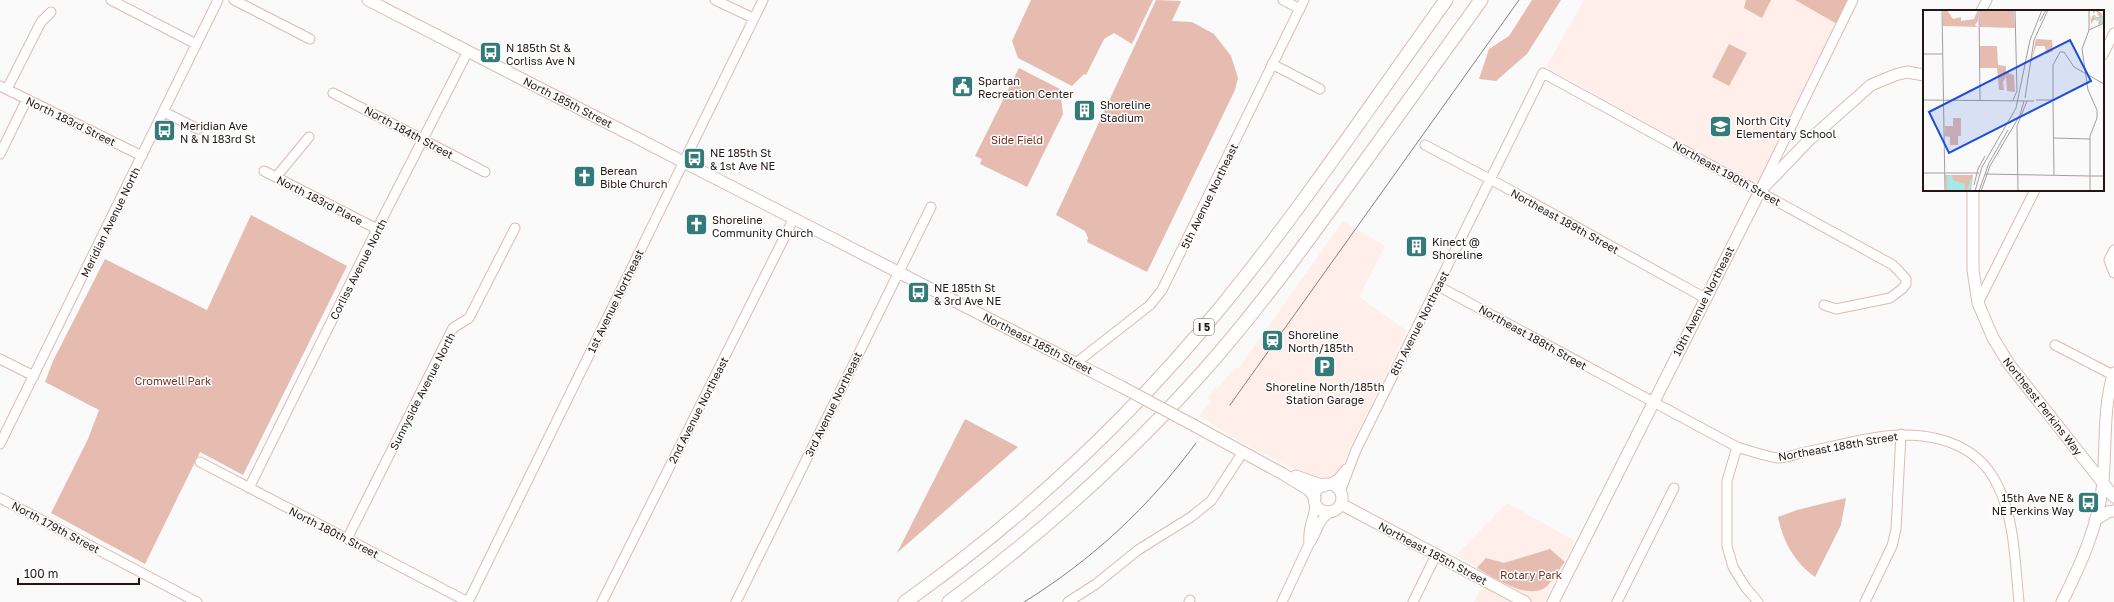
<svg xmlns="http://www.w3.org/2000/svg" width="2114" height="602" font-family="'Golos Text',sans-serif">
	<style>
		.built { fill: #ffeee9 }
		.green { fill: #e6bbb0 }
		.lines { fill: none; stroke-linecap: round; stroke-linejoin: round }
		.minor-casing { stroke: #dbbcb3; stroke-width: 11 }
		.major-casing { stroke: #dbbcb3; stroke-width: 13 }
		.highway-casing { stroke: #dbbcb3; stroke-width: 15 }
		.minor { stroke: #fff; stroke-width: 9 }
		.major { stroke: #fff; stroke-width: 11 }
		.highway { stroke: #fff; stroke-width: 13 }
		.tram { stroke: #86807e; stroke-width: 1 }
		.major-bridge-casing { stroke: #dbbcb3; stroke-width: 13; stroke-linecap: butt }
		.major-bridge { stroke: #fff; stroke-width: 11 }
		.labels { text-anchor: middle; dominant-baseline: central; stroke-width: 3; stroke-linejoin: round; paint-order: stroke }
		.shield { fill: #fff; stroke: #645d5a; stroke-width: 1 }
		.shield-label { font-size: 10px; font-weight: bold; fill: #221714 }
		.poi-label { font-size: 11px; fill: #221714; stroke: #fff; text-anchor: start }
		.street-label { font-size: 11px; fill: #221714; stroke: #fff }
		.park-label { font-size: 11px; fill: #723222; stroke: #fff }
		.inset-river { fill: none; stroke: #a7e8e4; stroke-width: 2 }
		.inset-road { fill: none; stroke: #a49f9e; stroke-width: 1 }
		.view { fill: #1d4ed8; fill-opacity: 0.15; stroke: #1d4ed8; stroke-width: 2 }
		.inset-edge { fill: none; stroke: #221714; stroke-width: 2 }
	</style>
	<rect width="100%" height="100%" fill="#fafafa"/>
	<path class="built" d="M1584,0H1795L1837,24L1758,184L1546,67Z
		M1343,221L1385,246L1359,297L1407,331L1337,476L1331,480L1318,482L1233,437L1199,416L1211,401L1208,398L1215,387L1218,389L1235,367L1238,369Z
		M1507,503L1575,541L1544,602H1474L1488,574L1456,555Z"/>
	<path class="green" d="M1031,0H1153L1132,44L1114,33L1104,39L1086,75L1084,74L1072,86L1018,58L1012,41Z
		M1156,0L1181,1L1172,21L1192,22L1214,34L1231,56L1238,78L1235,90L1147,272L1087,242L1088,238L1085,231L1056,215Z
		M1532,0H1561L1527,54L1496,81L1479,79L1489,49L1509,36Z
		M1746,0H1771L1762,18L1744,8Z
		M1795,0H1850L1837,24Z
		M1729,44L1747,53L1729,86L1712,77Z
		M1019,68L1060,89L1063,114L1027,187L980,164L982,159L975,156Z
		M251,215L347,266L243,475L200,452L145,564L51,513L88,439L99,410L45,382L53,361L105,259L207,310Z
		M965,419L1018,447L897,553Z
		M1846,498L1841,525L1815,577C1794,562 1783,541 1778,517L1797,510Z
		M1550,549L1565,562C1559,569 1553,581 1546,587C1529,601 1492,577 1477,568L1486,558L1504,563Z"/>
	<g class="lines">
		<defs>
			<path id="minor" d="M111,0L196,44
				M234,0L310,39
				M715,0L753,18
				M1283,0L1300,9
				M1981,11L1987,0
				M2103,55L2114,33
				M1272,64L1320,89
				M0,86L142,156
				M7,89L41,22L51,12
				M333,93L485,172
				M164,112L198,129
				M1425,145L1499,184L1705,298
				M0,154L27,99
				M264,171L377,229
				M276,177L309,137
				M1762,186L1853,0
				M2114,250L2109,260L2114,273
				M1438,286L1737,447C1750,451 1764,456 1778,458C1785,458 1794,455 1801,453C1821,449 1841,444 1861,440C1911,429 1973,433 1998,486C2015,521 2015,564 2019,602
				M1978,303L2035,190
				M2055,345L2113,375
				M0,359L34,376
				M1076,363L1150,305L1162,290L1304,0
				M0,444L218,0
				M1737,447L1727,481V546L1733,567L1746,588L1758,602
				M200,462L468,602
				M1327,485L1338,479L1346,469
				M249,488L377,229L468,51
				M1340,492L1356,450L1543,73L1893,265L1906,279V284L1902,289L1890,298L1836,309L1824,305
				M0,498L197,602
				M347,539L453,328L469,318L515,228
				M1309,544C1307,524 1315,519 1315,503
				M468,602L763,0
				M602,602L794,218
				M736,602L931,207
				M1068,602L1096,584L1138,550L1191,517L1211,501L1243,452
				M1189,602L1190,600
				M1282,602L1309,544C1319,531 1316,522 1330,512
				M1413,602L1436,555
				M1617,602L1674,488
				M1865,602L1892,546L1896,529L1901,434"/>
			<path id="major" d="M368,0L1122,387
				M1973,190V270L1978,303L1993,338L2009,364L2114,497
				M1195,426L1283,474L1309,490L1315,498
				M1296,476L1324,486
				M1314 498a14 14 0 1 1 28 0a14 14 0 1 1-28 0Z
				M1341,504L1525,602
				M2095,520L2108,512L2114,511
				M1553,602L1760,191L1808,141L1871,85L1895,75L1907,72L1924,75
				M2062,602C2081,564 2099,524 2103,482C2106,449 2103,403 2114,373"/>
			<path id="highway" d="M905,602C1022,519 1130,418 1221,307C1301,209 1372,103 1446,0
				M949,602C1045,531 1136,449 1215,358C1266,299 1312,235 1358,171C1399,114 1440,57 1481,0"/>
		</defs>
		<use href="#minor" class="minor-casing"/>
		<use href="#major" class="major-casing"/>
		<use href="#highway" class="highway-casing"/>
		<use href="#minor" class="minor"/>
		<use href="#major" class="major"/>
		<use href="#highway" class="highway"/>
		<path class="tram" d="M1230,405L1519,0
			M1024,602C1092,560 1149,507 1196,443"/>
		<defs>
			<path id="major-bridge" d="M1122,387L1195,426"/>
		</defs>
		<use href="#major-bridge" class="major-bridge-casing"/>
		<use href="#major-bridge" class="major-bridge"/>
	</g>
	<defs>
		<symbol id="bus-square" viewBox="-11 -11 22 22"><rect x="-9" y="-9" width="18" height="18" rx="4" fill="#337b78" stroke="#fff"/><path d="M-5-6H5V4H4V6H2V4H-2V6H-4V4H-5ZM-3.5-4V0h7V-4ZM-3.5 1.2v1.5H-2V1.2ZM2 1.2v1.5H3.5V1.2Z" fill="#fff"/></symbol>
		<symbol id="civic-square" viewBox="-11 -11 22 22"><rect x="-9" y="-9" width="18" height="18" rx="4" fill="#337b78" stroke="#fff"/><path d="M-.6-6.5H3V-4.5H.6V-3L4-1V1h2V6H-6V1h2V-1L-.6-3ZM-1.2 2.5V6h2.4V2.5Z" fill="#fff"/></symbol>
		<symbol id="building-square" viewBox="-11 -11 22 22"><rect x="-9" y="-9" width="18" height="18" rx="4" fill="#337b78" stroke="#fff"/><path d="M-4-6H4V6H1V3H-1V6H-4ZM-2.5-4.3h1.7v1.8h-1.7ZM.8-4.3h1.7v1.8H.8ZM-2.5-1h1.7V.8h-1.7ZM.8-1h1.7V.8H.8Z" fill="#fff"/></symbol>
		<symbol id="school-square" viewBox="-11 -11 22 22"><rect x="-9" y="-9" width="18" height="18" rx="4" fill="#337b78" stroke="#fff"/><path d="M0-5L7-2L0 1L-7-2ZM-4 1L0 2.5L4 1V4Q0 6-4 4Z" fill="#fff"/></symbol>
		<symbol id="church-square" viewBox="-11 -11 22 22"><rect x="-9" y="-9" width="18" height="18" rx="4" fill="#337b78" stroke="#fff"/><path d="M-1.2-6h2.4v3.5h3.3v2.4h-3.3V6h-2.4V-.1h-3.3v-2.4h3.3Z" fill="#fff"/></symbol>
		<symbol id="station-square" viewBox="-11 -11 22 22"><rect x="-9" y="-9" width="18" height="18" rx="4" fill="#337b78" stroke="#fff"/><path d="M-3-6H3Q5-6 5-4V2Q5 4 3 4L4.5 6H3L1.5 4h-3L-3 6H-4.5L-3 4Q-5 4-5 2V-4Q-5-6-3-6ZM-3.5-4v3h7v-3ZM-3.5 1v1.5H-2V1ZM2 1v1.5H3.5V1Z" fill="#fff"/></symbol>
		<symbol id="parking-square" viewBox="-11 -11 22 22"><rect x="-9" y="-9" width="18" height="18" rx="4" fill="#337b78" stroke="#fff"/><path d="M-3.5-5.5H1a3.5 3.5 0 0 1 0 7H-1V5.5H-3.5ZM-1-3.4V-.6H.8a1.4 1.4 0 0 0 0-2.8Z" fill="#fff"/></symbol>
	</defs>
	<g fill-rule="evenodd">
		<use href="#bus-square" x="478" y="40" width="25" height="25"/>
		<use href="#civic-square" x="950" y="74" width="25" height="25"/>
		<use href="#building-square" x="1072" y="98" width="25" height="25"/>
		<use href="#school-square" x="1708" y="114" width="25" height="25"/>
		<use href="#bus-square" x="152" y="118" width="25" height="25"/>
		<use href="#bus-square" x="682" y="146" width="25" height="25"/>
		<use href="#church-square" x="572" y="164" width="25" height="25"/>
		<use href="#church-square" x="684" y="212" width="25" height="25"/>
		<use href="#building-square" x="1404" y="234" width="25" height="25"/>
		<use href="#bus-square" x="906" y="280" width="25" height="25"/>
		<use href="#station-square" x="1260" y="328" width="25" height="25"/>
		<use href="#parking-square" x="1312" y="354" width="25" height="25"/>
		<use href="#bus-square" x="2076" y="490" width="25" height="25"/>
	</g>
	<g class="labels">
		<rect class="shield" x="1194" y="319" width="20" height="16" rx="3"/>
		<g class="shield-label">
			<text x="1204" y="327">I 5</text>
		</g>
		<g class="poi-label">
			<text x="506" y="47">N 185th St &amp;<tspan x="506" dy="13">Corliss Ave N</tspan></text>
			<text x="978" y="80">Spartan<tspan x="978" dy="13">Recreation Center</tspan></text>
			<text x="1100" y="104">Shoreline<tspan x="1100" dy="13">Stadium</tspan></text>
			<text x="1736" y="120">North City<tspan x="1736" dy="13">Elementary School</tspan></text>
			<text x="180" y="125">Meridian Ave<tspan x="180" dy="13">N &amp; N 183rd St</tspan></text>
			<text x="710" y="152">NE 185th St<tspan x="710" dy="13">&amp; 1st Ave NE</tspan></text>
			<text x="600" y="170">Berean<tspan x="600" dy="13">Bible Church</tspan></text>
			<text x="712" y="219">Shoreline<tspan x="712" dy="13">Community Church</tspan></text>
			<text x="1432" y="241">Kinect @<tspan x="1432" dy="13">Shoreline</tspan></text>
			<text x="934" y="287">NE 185th St<tspan x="934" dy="13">&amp; 3rd Ave NE</tspan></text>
			<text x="1288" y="334">Shoreline<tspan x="1288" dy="13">North/185th</tspan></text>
			<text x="1325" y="386" text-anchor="middle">Shoreline North/185th<tspan x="1325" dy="13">Station Garage</tspan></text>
			<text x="2074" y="497" text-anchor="end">15th Ave NE &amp;<tspan x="2074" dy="13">NE Perkins Way</tspan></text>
		</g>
		<g class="street-label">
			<text transform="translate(568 102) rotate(27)">North 185th Street</text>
			<text transform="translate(71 121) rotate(26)">North 183rd Street</text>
			<text transform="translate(409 132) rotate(28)">North 184th Street</text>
			<text transform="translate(1727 173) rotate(29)">Northeast 190th Street</text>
			<text transform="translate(1209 196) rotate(-64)">5th Avenue Northeast</text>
			<text transform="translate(320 200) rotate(27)">North 183rd Place</text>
			<text transform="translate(1565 221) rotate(29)">Northeast 189th Street</text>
			<text transform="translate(110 222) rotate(-64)">Meridian Avenue North</text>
			<text transform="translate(358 269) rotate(-63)">Corliss Avenue North</text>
			<text transform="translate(615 301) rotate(-64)">1st Avenue Northeast</text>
			<text transform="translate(1703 301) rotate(-63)">10th Avenue Northeast</text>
			<text transform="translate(1419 323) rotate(-63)">8th Avenue Northeast</text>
			<text transform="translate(1533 337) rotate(29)">Northeast 188th Street</text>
			<text transform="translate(1038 343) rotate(27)">Northeast 185th Street</text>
			<text transform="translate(422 391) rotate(-63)">Sunnyside Avenue North</text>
			<text transform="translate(833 404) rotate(-64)">3rd Avenue Northeast</text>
			<text transform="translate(2043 406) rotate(52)">Northeast Perkins Way</text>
			<text transform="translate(698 410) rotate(-63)">2nd Avenue Northeast</text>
			<text transform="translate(1838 446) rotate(-10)">Northeast 188th Street</text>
			<text transform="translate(56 527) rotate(28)">North 179th Street</text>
			<text transform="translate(334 532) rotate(27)">North 180th Street</text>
			<text transform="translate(1433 553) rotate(28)">Northeast 185th Street</text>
		</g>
		<g class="park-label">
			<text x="1017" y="139">Side Field</text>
			<text x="173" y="380">Cromwell Park</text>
			<text x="1531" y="574">Rotary Park</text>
		</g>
	</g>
	<g transform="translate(1923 10)">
		<rect width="181" height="181" fill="#fafafa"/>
		<path d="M20,0H24L30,9L38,7V11L51,9L55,0V11L52,15L55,17L20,16ZM57,0H91L92,18L57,17ZM170,0H174L179,4L181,12L175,15L176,10H171L168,14L167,5L168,9L170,5L172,7H176L173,0L170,4ZM113,29L129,30L130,41L123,44L122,36H113L107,57ZM57,36H74L75,55L83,56V62L91,65L92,82L84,81L83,67L80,72L81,80H76L74,58H57ZM30,108H38V126H35V135H27V127L22,126V116H30ZM22,165H50L48,181H23Z" fill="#e6bbb0"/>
		<path d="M29,165L30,170L42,174V181L24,180V166Z" fill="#a7e8e4"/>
		<path class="inset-river" d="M171,5L174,10L179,8V12M45,181L49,169"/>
		<path class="inset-road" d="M19,0L22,181M56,0L57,90M166,0V20L159,39L165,80L174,100V108L167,126V181M117,11L123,0M166,20L181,13M0,44H20M102,88L111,30L125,0M0,90L111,91M90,90L94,81L92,0M113,90H130M130,90V55L137,42H141L151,57L181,74M130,92L131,165M130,128L167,129M0,163H56M62,164L167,166M167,166H181M51,175L55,159L62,146M52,181L59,157L93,98L107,30L119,0M56,181L66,153L85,120M58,181L67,156L97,105L101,91M95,181L94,116L104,91"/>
		<path class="view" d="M147,30L168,71L26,143L6,102Z"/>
		<rect width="181" height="181" class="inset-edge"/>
	</g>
	<path d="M18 578v6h121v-6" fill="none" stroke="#221714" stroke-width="2"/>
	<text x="24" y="578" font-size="12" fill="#221714" stroke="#ffffff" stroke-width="3" paint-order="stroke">100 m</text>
</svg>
